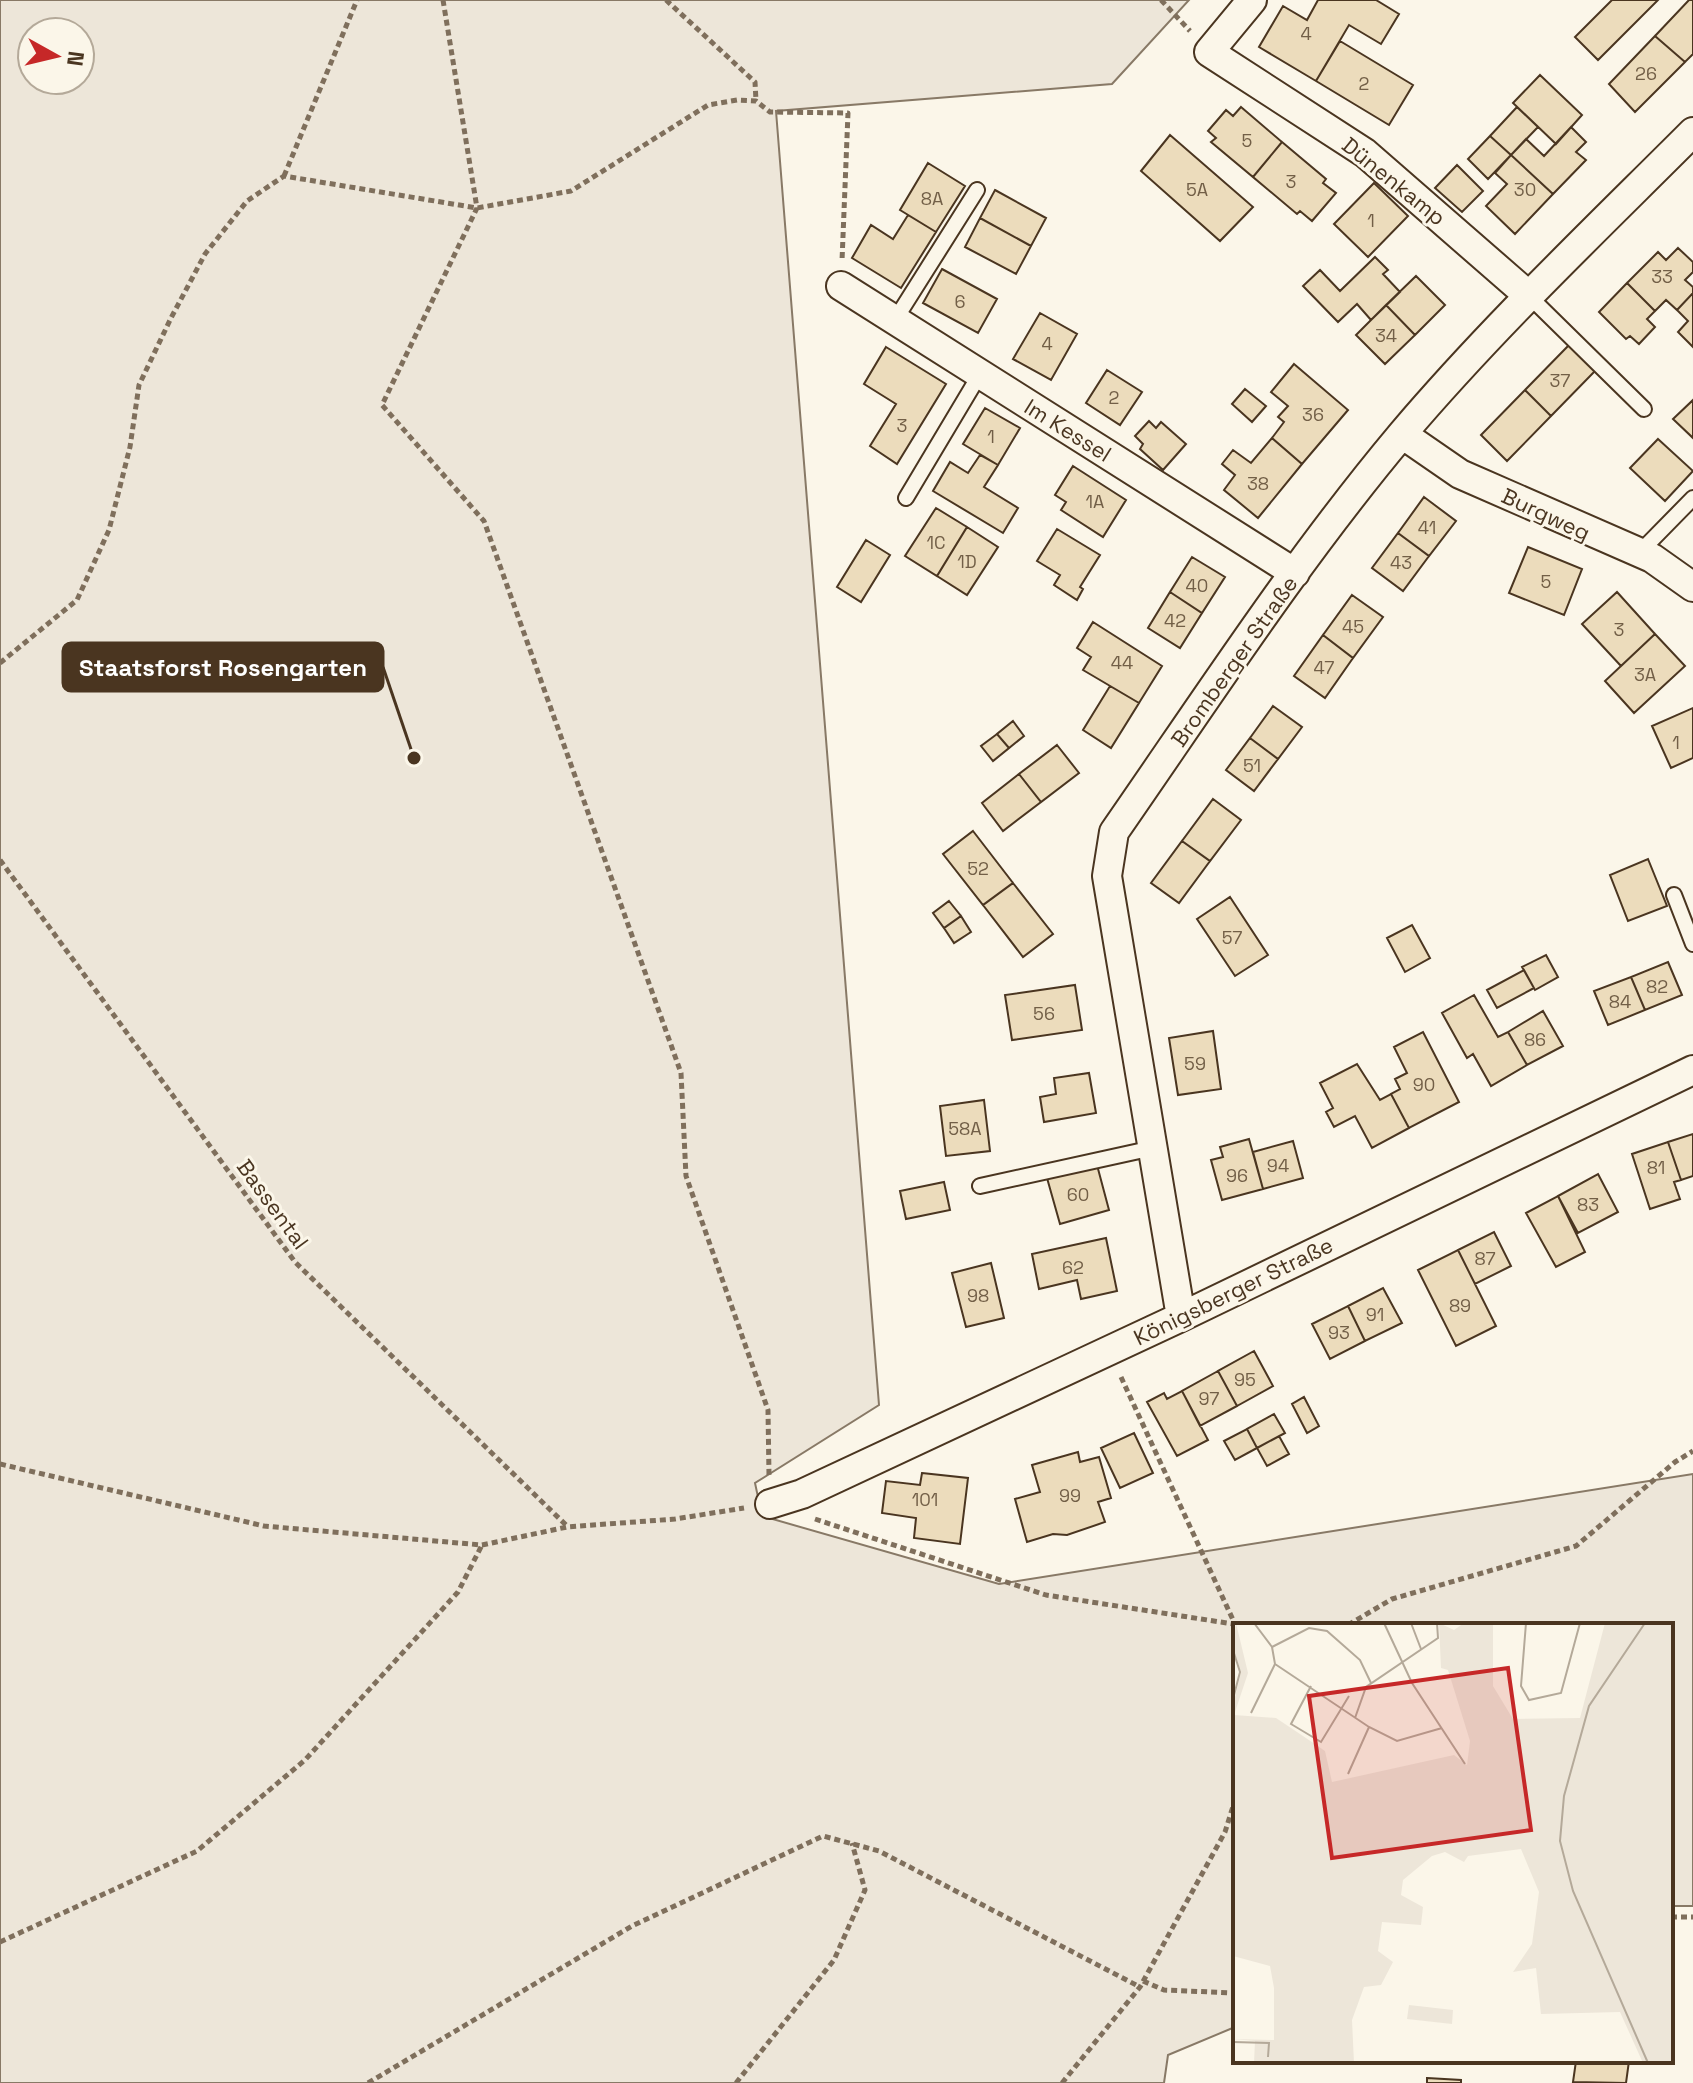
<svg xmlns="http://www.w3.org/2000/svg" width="1693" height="2083" font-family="'Space Grotesk',sans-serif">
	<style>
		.green { fill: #ede6d9; stroke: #887966; stroke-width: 2; fill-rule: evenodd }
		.building { fill: #ecdcbc; stroke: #4a3520; stroke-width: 2 }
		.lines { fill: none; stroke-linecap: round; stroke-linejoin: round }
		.service-casing { stroke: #4a3520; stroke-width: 18 }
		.minor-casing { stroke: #4a3520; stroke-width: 32 }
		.path { stroke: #7f6f5c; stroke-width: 5; stroke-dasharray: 6 4; stroke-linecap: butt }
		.service { stroke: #fbf6e9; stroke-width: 14 }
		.minor { stroke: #fbf6e9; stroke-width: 28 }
		.labels { text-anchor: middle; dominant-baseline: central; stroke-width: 6; stroke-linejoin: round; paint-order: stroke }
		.number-label { font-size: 18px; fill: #725f47 }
		.street-label { font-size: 22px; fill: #4a3520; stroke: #fbf6e9 }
		.inset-road { fill: none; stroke: #b4a999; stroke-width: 2 }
		.view { fill: #c62828; fill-opacity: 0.15; stroke: #c62828; stroke-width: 4 }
		.inset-edge { fill: none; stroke: #4a3520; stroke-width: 4 }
		.leader { fill: none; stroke: #4a3520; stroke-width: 3 }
		.callout-dot { fill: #4a3520; stroke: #fbf6e9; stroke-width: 3 }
		.callout { fill: #4a3520; stroke: #4a3520; stroke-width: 3 }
		.callout-label { font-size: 24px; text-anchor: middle; font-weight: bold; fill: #fff }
	</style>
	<rect width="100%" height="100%" fill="#fbf6e9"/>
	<path class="green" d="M0,0H1189L1112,84L776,111L879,1405L755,1483L762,1516L999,1584L1693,1474V1906H1671V1625H1235V2027L1168,2055L1164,2083H0ZM32,32H80V80H32Z"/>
	<path class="building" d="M1318,0H1376L1399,14L1381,44L1349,25L1316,81L1259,47L1283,6L1307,20Z
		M1612,0H1658L1598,60L1575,37Z
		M1689,0H1693V54L1685,62L1655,36Z
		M1655,36L1685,62L1635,112L1609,84Z
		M1340,41L1413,85L1389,125L1316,81Z
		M1540,75L1582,115L1556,144L1513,103Z
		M1241,107L1282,142L1253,177L1211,142L1216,138L1208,131L1226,110L1233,116Z
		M1517,107L1538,127L1511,155L1490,136Z
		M1571,127L1586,142L1576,152L1586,160L1553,194L1511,155L1526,139L1544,156Z
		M1170,135L1253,207L1220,241L1141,171Z
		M1490,136L1511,155L1488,179L1468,159Z
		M1282,142L1326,179L1323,183L1336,193L1312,221L1300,211L1297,214L1253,177Z
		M1511,155L1553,194L1515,234L1486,206L1507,184L1495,173Z
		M928,163L965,186L936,232L900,210Z
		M1457,165L1483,191L1462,212L1435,188Z
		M1374,183L1408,216L1368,257L1334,224Z
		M995,190L1046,218L1031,246L980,218Z
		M908,215L936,232L901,288L852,258L871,225L893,239Z
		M980,218L1031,246L1016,274L965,247Z
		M1678,248L1693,262V272L1685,280L1693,287V293L1677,310L1666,300L1655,311L1627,283L1658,252L1666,260Z
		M1375,257L1388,270L1383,274L1400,292L1371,320L1357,304L1338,322L1303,286L1320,270L1340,291Z
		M942,269L997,299L978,333L923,303Z
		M1416,276L1445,305L1415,335L1386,305Z
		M1627,283L1655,311L1647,319L1655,327L1639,344L1630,336L1626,339L1599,312Z
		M1693,293V347L1678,332L1688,321L1677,310Z
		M1386,305L1415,335L1385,364L1356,335Z
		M1040,313L1077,334L1051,380L1013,359Z
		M1569,345L1595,371L1551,416L1525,390Z
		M886,347L946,384L897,464L870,446L896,404L864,384Z
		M1294,364L1348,410L1302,464L1272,438L1284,422L1278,417L1288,406L1271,392Z
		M1107,370L1142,392L1120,425L1086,403Z
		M1245,389L1266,406L1252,422L1232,404Z
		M1525,390L1551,416L1507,461L1481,435Z
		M1693,400V438L1673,419Z
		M985,408L1020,428L998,465L963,444Z
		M1149,421L1156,428L1161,422L1186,444L1163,470L1140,449L1143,444L1135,436Z
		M1272,438L1302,464L1258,518L1224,490L1235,475L1222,464L1233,450L1251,463Z
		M1658,439L1693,471L1665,501L1630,468Z
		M980,455L998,465L984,487L1018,508L1003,533L933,491L950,462L968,473Z
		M1073,466L1126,500L1103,537L1061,510L1066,502L1055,495Z
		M1424,497L1456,521L1429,556L1398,533Z
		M936,508L967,527L937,576L905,556Z
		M967,527L998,547L967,595L937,576Z
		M1057,529L1100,555L1080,587L1083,589L1077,600L1054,585L1060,575L1037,561Z
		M1398,533L1429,556L1403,591L1372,568Z
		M866,540L890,555L861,602L837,587Z
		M1528,547L1582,569L1564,615L1509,593Z
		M1192,557L1225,577L1202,613L1170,592Z
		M1170,592L1202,613L1180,648L1148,628Z
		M1617,592L1655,634L1621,666L1582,624Z
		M1352,595L1383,617L1353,658L1323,635Z
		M1093,622L1162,666L1139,703L1083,670L1091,657L1077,648Z
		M1655,634L1685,666L1634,713L1605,681Z
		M1323,635L1353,658L1325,698L1294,676Z
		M1110,686L1139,703L1111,748L1083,730Z
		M1273,706L1302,727L1278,759L1250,738Z
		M1693,708V758L1671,768L1652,726Z
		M1013,721L1024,736L1009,748L997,734Z
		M997,734L1009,748L993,761L981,746Z
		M1250,738L1278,759L1254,791L1226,770Z
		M1057,745L1079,773L1041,802L1019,774Z
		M1019,774L1041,802L1003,831L982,803Z
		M1213,799L1241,820L1210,861L1182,841Z
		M973,831L1013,883L983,905L943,854Z
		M1182,841L1210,861L1179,903L1151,883Z
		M1648,859L1667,906L1628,921L1610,875Z
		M1013,883L1053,934L1023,957L983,905Z
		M1230,897L1268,955L1235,976L1197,919Z
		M949,901L961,916L944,928L933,913Z
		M961,916L971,932L954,943L944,928Z
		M1412,925L1430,958L1405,972L1387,938Z
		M1546,955L1558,977L1535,990L1522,967Z
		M1668,962L1682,995L1645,1010L1631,977Z
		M1524,970L1534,988L1497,1008L1487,990Z
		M1631,977L1645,1010L1608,1025L1594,991Z
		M1075,985L1082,1030L1012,1040L1005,995Z
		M1474,995L1498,1037L1508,1032L1527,1065L1491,1086L1473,1054L1467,1058L1442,1013Z
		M1543,1011L1563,1046L1527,1065L1508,1032Z
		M1213,1031L1221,1089L1178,1095L1169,1038Z
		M1423,1032L1459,1102L1409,1128L1391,1094L1400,1089L1395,1079L1407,1073L1394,1047Z
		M1357,1064L1380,1100L1391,1094L1409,1128L1372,1148L1355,1116L1334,1127L1326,1112L1333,1108L1320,1083Z
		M1089,1073L1096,1113L1044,1122L1040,1097L1056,1094L1054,1078Z
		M984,1100L990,1151L946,1156L940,1106Z
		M1693,1134V1176L1681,1180L1668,1142Z
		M1249,1139L1263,1189L1222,1200L1211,1160L1223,1157L1220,1147Z
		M1293,1141L1303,1178L1263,1189L1253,1152Z
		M1668,1142L1681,1180L1674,1182L1680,1199L1650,1209L1632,1154Z
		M1097,1165L1109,1210L1060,1224L1047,1178Z
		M1598,1174L1618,1212L1578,1233L1558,1196Z
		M944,1182L950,1210L906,1219L900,1191Z
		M1558,1196L1585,1252L1556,1267L1526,1213Z
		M1494,1232L1511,1266L1475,1284L1458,1250Z
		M1106,1238L1117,1291L1081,1299L1077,1280L1039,1289L1032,1254Z
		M1458,1250L1496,1326L1456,1346L1418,1270Z
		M991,1263L1004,1318L966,1327L952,1273Z
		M1383,1288L1402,1323L1365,1341L1348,1306Z
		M1348,1306L1365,1341L1330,1359L1312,1324Z
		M1254,1351L1273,1386L1237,1406L1218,1371Z
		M1218,1371L1237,1406L1200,1426L1182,1391Z
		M1182,1391L1208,1440L1177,1456L1147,1402L1164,1393L1167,1399Z
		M1304,1397L1319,1426L1307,1433L1292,1404Z
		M1274,1414L1285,1433L1257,1448L1247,1429Z
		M1247,1429L1257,1448L1235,1460L1224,1441Z
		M1134,1433L1153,1473L1120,1488L1101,1448Z
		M1279,1436L1289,1454L1267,1466L1257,1448Z
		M1078,1452L1080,1462L1099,1457L1111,1498L1098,1502L1105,1522L1067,1535L1053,1534L1027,1542L1015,1499L1040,1492L1032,1465Z
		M922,1473L968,1478L960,1544L914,1538L916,1518L882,1513L886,1481L920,1485Z
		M1576,2061H1629L1626,2083L1573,2082Z
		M1427,2078L1461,2080V2083H1427Z"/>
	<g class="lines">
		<defs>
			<path id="service" d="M1529,296L1644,409
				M895,320L977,190
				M906,498L980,374
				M1640,552L1693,498
				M1674,895L1693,944
				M980,1186L1153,1148"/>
			<path id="minor" d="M1252,0L1209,52L1365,153L1529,296
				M841,286L1295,573
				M1402,434L1460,474L1652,558L1693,587
				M1181,1317L1107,876L1114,832C1207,698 1297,559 1402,434C1492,328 1594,231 1693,132
				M770,1504L802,1494L1181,1317L1693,1070"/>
		</defs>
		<use href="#service" class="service-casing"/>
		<use href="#minor" class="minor-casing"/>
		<path class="path" d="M443,0L477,208L382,405L484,521L681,1073L686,1176L768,1410L769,1475
			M666,0L755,82L756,101
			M1161,0L1190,31
			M284,176L357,0
			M0,663L77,600L109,530L130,447L139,385L171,318L205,254L247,201L284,176L477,208L571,191L708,105L737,100L756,101L770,112L848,113L842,261
			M0,860L295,1262L567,1526
			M1121,1377L1234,1622
			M0,1464L264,1526L482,1545L567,1527L675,1519L744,1508
			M815,1519L1046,1595L1240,1625
			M1348,1625L1392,1599L1576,1546L1675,1462L1693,1451
			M1671,1917H1693
			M0,1942L197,1851L305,1760L458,1592L482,1545
			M1143,1981L1164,1990L1235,1993
			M368,2083L632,1926L823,1836L879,1851L1140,1987
			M736,2083L834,1960L865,1890L852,1843
			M1062,2083L1140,1987L1225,1832L1235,1800"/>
		<use href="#service" class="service"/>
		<use href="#minor" class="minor"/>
	</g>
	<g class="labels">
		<g class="number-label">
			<text x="1306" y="33">4</text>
			<text x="1646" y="73">26</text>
			<text x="1364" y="83">2</text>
			<text x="1247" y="140">5</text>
			<text x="1291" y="181">3</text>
			<text x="1197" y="189">5A</text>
			<text x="1525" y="189">30</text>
			<text x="932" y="198">8A</text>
			<text x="1371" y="220">1</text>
			<text x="1662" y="276">33</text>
			<text x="960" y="301">6</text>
			<text x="1386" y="335">34</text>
			<text x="1047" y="343">4</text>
			<text x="1560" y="380">37</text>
			<text x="1114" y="397">2</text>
			<text x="1313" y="414">36</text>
			<text x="902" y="425">3</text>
			<text x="991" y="436">1</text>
			<text x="1258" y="483">38</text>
			<text x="1095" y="501">1A</text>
			<text x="1427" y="527">41</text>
			<text x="936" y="542">1C</text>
			<text x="967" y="561">1D</text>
			<text x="1401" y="562">43</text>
			<text x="1546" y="581">5</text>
			<text x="1197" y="585">40</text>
			<text x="1175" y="620">42</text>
			<text x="1353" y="626">45</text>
			<text x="1619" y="629">3</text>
			<text x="1122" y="662">44</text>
			<text x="1324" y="667">47</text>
			<text x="1645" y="674">3A</text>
			<text x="1676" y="742">1</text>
			<text x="1252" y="765">51</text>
			<text x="978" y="868">52</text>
			<text x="1232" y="937">57</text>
			<text x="1657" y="986">82</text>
			<text x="1620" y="1001">84</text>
			<text x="1044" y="1013">56</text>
			<text x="1535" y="1039">86</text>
			<text x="1195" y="1063">59</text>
			<text x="1424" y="1084">90</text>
			<text x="965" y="1128">58A</text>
			<text x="1278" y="1165">94</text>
			<text x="1656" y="1167">81</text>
			<text x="1237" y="1175">96</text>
			<text x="1078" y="1194">60</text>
			<text x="1588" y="1204">83</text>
			<text x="1485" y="1258">87</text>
			<text x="1073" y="1267">62</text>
			<text x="978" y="1295">98</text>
			<text x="1460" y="1305">89</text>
			<text x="1375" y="1314">91</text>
			<text x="1339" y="1332">93</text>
			<text x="1245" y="1379">95</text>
			<text x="1209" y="1398">97</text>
			<text x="1070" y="1495">99</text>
			<text x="925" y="1499">101</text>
		</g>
		<g class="street-label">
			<text transform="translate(1394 181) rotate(39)">Dünenkamp</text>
			<text transform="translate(1068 430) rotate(32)">Im Kessel</text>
			<text transform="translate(1546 514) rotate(25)">Burgweg</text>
			<text transform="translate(1234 661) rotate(-55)">Bromberger Straße</text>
			<text transform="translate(273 1204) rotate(54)">Bassental</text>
			<text transform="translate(1233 1291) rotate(-26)">Königsberger Straße</text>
		</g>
	</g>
	<g transform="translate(1233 1623)">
		<rect width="440" height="440" fill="#fbf6e9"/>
		<path d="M3,0L15,50L1,92L43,95L70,113L92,128L99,159L221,132L234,142L237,118L215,47L208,45L206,0L221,7L231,0H260V63L280,96L347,95L372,0H440V440H410L387,389L308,391L303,345L280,349L299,321L306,269L288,226L235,233L231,239L212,229L199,233L170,257L168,272L190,284L188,302L149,299L145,328L160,339L148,362L131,364L119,397L121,440H21L22,418L0,416L41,417V365L37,343L0,333V82L8,49L0,25ZM176,382L220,387L219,401L174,396Z" fill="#ede6d9"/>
		<path class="inset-road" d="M21,0L39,24L42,41L136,104L164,118L209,105M151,0L179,60L232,141M178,0L188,26M293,0L288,63L296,77L328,70L347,0M412,0L356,83L331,173L327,218L340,268L415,440M39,24L76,5L94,8L127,37L138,60M0,27L7,49L0,76M78,63L58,101L88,119L116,73M18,90L42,41M122,95L133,64L205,15L204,0M115,151L136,104M0,419L36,420L35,434"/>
		<path class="view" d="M275,45L298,207L99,235L76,73Z"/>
		<rect width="440" height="440" class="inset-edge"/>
	</g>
	<path class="leader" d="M414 758L383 667"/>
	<circle class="callout-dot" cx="414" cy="758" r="8"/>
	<rect class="callout" x="63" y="643" width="320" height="48" rx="8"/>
	<g class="callout-label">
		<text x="223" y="676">Staatsforst Rosengarten</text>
	</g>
	<g transform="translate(56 56) rotate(98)"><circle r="38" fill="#fbf6e9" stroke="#b4a999" stroke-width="2"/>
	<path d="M0-6L14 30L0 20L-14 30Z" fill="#c62828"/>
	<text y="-12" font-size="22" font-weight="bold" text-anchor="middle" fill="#4a3520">N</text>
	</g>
</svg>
